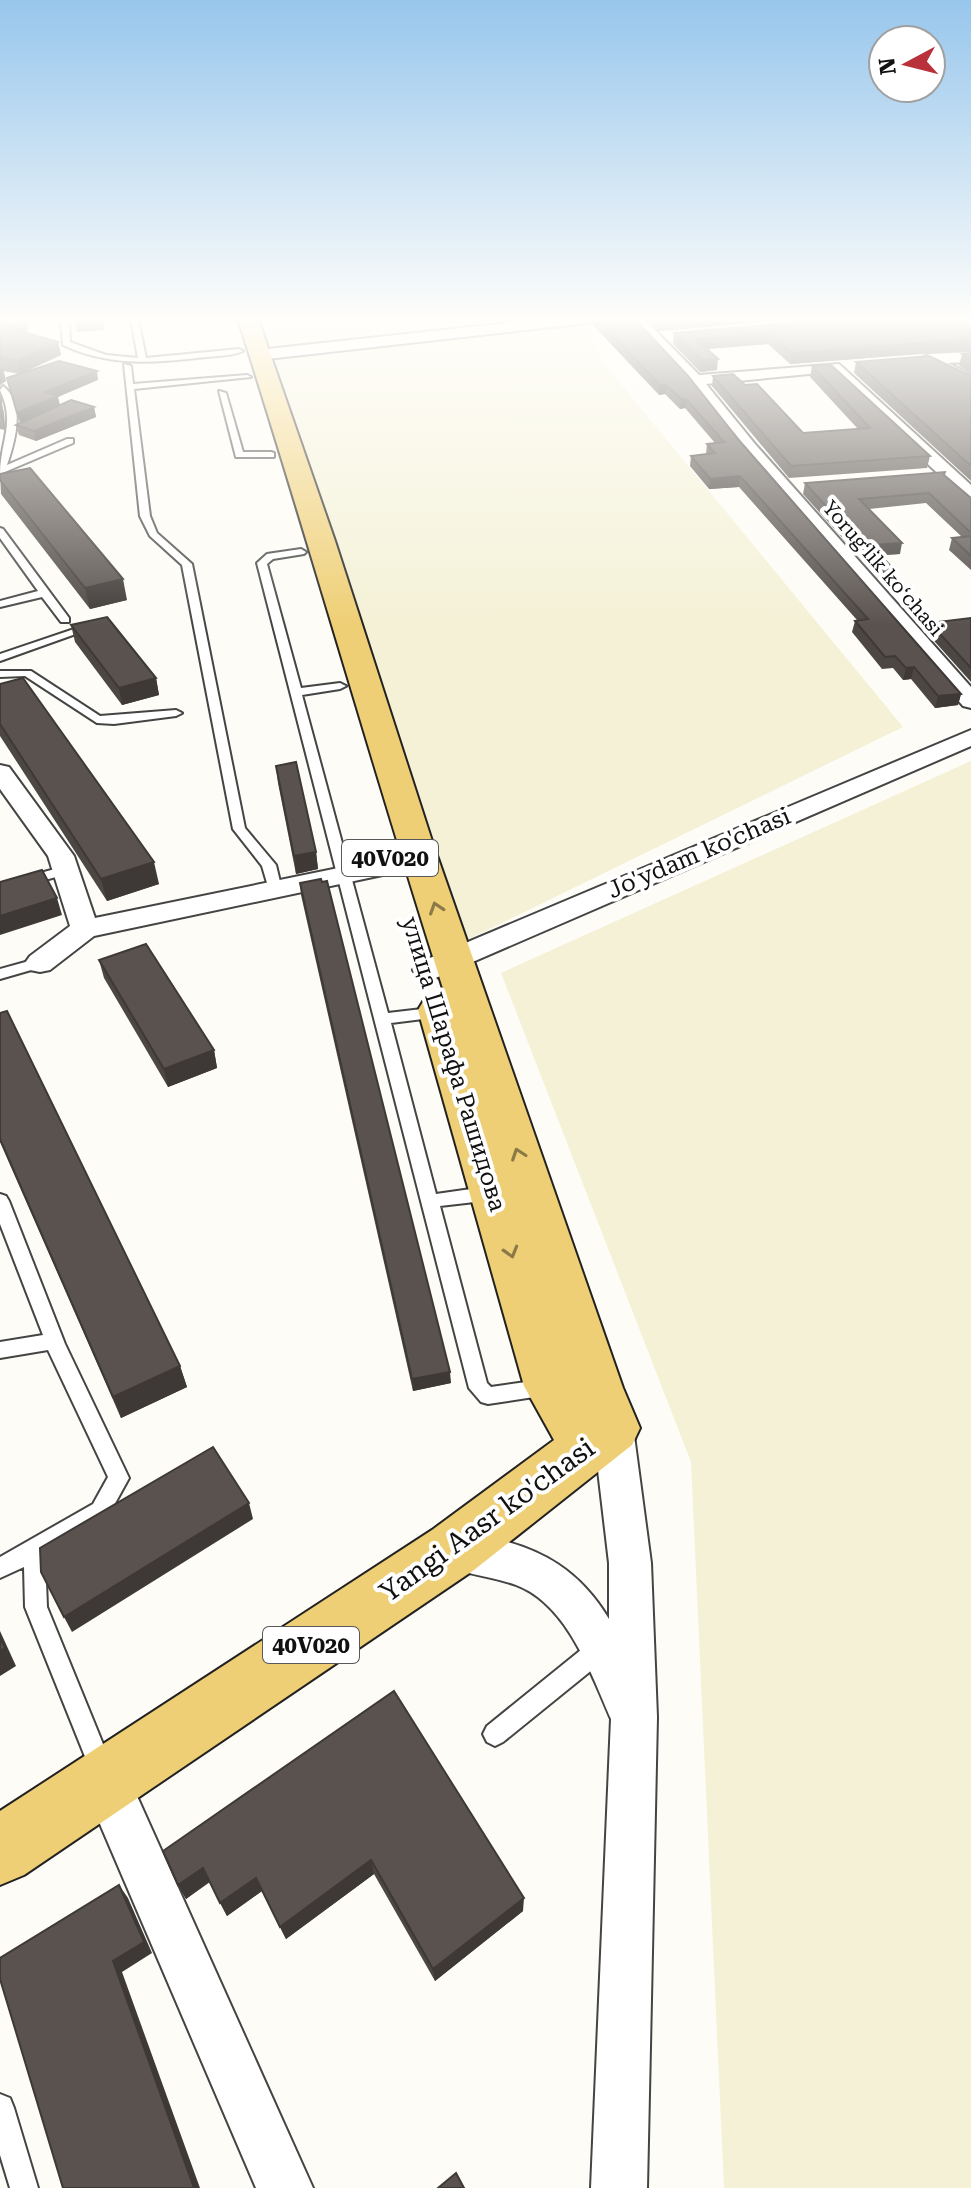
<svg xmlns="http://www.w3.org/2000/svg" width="971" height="2188" font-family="'Roboto Serif',serif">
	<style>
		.farmland { fill: #f4f1d6 }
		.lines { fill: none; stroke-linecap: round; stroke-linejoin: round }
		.service-casing { stroke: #444; stroke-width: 4 }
		.minor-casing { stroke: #444; stroke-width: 4 }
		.primary-casing { stroke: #222; stroke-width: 4 }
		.service { fill: #fff; fill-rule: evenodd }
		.minor { fill: #fff; fill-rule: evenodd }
		.primary { fill: #efcf75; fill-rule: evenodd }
		.wall { fill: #4d4743 }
		.shaded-wall { fill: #3e3937 }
		.building { fill: #59524e; stroke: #3e3937; stroke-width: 2 }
		.oneway { stroke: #8b7a48 }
		.labels { text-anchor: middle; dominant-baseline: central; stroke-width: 8; stroke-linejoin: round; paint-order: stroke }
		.far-street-label { font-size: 20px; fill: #111; stroke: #fff }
		.shield { fill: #fff; stroke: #585858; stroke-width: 2 }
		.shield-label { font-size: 22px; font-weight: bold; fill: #111 }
		.street-label { font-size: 24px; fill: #111; stroke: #fff }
		.near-street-label { font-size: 28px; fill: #111; stroke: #fff }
	</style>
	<rect width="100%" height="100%" fill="#fefcf6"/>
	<path class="farmland" d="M260,319H591L587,321L598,356L903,727L467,940Z
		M971,761V2188H724L691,1462L501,973Z"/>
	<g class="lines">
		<defs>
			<path id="service" d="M61,319H69L70,342L106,355L138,358L131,319H138L146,358L239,349L243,351C232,356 218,356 206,357C156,363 109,367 63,345Z
				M124,364L131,366L133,384L247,375L251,377L134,389L150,516L157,533L192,564L245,828L276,865L282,890L280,893H270L262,866L233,829L182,565L150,536L140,516Z
				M3,386C26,404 15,441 7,465L67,439H73V443L0,474C0,441 16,424 0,390Z
				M219,391L226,393L243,452H271L274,453V457H236Z
				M0,528L3,529L69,618V622H61L42,597L0,607V601L38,591L0,538Z
				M301,549L306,552L304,554L273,559L267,564L301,688L340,683L346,686L340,689L302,695L388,1013L439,1007L447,1012L439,1017L391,1023L436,1194L492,1186L498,1188L501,1193L498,1198L492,1200L440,1206L487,1383L491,1387L547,1379L554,1381L557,1387L554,1393L547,1395L488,1404L481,1402L469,1388L257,563L267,554Z
				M89,624L98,626L0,661V654Z
				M0,671H31L100,716L176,710L182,713L176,716L114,724L97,723L25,676L0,677Z
				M66,866L73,870L71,873L0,892V884Z
				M40,958L47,963L45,966L0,979V969Z
				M0,1194L6,1196L9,1201L65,1344L129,1478L107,1518L45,1555L47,1607L114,1771L110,1779L102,1783L94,1779L25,1607L24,1567L0,1578V1557L93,1504L108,1477L48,1350L0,1358V1342L43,1335L0,1224Z
				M600,1638L608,1641L611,1649L608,1657L503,1742L495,1746L487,1742L483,1734L487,1726L592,1641Z
				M0,2094L10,2098L14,2108L38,2188H10L0,2155Z"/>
			<path id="minor" d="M544,319H595L588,323L258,360L250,355L258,350Z
				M628,319H644L699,375L839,364L971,485V501L965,499L830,372L706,384L755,444L971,687V708L963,706L743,452L689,383Z
				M971,352V362L948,363L971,375V386L921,359L929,354Z
				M971,730V746L438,977L428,980L418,977L413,970L418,963Z
				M0,765L9,767L74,856L95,918L392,857L401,859L405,865L401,871L392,873L94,936L50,970L40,972L30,970L25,963L30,956L70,926L48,856L0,789Z
				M613,1410L627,1416L633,1428L651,1563L657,1717L647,2188H591L611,1719C591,1673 567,1604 516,1585C491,1576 463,1574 438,1564L432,1550L438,1536C456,1529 469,1533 487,1537C542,1548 580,1571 609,1619V1563L593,1428L599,1416Z
				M106,1758L123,1765L313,2188H256L82,1782L89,1765Z"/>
			<path id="primary" d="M238,319H258L335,541L433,844L623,1388L640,1428L632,1445L474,1570L24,1875L0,1885V1811L432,1530L554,1440L524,1386L418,1010L424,1000L439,996L446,998C374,772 310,545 238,319Z"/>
		</defs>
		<use href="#service" class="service-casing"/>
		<use href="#minor" class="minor-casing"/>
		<use href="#primary" class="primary-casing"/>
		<use href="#service" class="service"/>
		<use href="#minor" class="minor"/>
		<use href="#primary" class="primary"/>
	</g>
	<path class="wall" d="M0,319H28L27,333L58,342L61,355L20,374L3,371L6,381L0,385Z
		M593,319H635L961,694L958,705L935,708L911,679L903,680L893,668L882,669L852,632L855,621L857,620L739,487L709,489L690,466L691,456L706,454L707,444L715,443L685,408L680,409L665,394L659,395L592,324Z
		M649,319H791L659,331Z
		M971,319V350L790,364L768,344L707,349L717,370L700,372L673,344L674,333Z
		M971,353V373L959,366L962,354Z
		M856,362L971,376V481L854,373Z
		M812,366L930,456L927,468L789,478L712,386L713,376L745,385L803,433L858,429L810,377Z
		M0,396L4,414L5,430L0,429Z
		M94,407L96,417L36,441L19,435L16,425Z
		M945,472V476L971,498V570L949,550L952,538L962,537L926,503L869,509L900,554L881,555L893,569L890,580L881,581L803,494L805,483Z
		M0,474L127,600L90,609L1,494Z
		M971,618V682L927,633L930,623Z
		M71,625L156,678L159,695L122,705L75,642Z
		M0,684L159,884L107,901L0,736Z
		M276,766L316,852L318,869L296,874L278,783Z
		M300,883L451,1383L413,1391L301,895Z
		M99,960L214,1050L217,1068L168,1087L104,978Z
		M0,1013L180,1366L187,1387L121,1418L0,1142Z
		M394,1691L523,1911L435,1981L374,1874L286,1939L262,1891L227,1916L210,1882L186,1899L178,1885Z"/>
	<path class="shaded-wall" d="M24,319H28L27,335L0,337V324Z
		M103,319L104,330L77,332L75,321Z
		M791,319L659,331L660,320Z
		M769,333L768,344L695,350L696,339Z
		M971,339V350L790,364L792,353Z
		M58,342L61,355L20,374L17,361Z
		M718,359L717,370L700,372L701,360Z
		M3,368L6,381L0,385V369Z
		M97,371L98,380L58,397L60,405L20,423L17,413L45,392Z
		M660,385H666L665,394L659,395Z
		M681,399H686L685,408L680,409Z
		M1,400L4,414L5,430L1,416Z
		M94,407L96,417L36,441L34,431Z
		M740,476L739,487L709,489L710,479Z
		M902,543L900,554L871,556L872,545Z
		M123,579L127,600L90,609L85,588Z
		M914,667L911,679L903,680L906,668Z
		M156,678L159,695L122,705L119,688Z
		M961,694L958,705L935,708L938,696Z
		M316,852L318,869L296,874L294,856Z
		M154,862L159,884L107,901L101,879Z
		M57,898L62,915L0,935V916Z
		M214,1050L217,1068L168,1087L164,1069Z
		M180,1366L187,1387L121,1418L113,1397Z
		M450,1372L451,1383L413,1391L412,1379Z
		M249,1503L253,1519L72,1632L64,1617Z
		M0,1631L16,1666L0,1676Z
		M371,1860L374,1874L286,1939L280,1927Z
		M203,1868L210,1881L186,1899L178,1885Z
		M256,1878L262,1891L227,1916L220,1903Z
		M119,1885L128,1898L152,1953L122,1972L200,2188H194L113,1961Z
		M524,1898L523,1911L435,1981L433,1969Z"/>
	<path class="building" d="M0,319H24V323L0,324Z
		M597,319H635L688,376L742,444L961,694L938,696L914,667L906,668L895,656L885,657L855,621L868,619L740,476L710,479L691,456L715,453L707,444L724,442L686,399H681L666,385H660Z
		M838,319H971V339L792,353L769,333L696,339L718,359L701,360L674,333Z
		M0,325L58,342L17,361L0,357Z
		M971,353V360L962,354Z
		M929,356L971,376V466L856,362Z
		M59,361L97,371L45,392L58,396L17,413L7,378Z
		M831,365L930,456L791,466L713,376L733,374L745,385L757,384L803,433L870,428L812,366Z
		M0,396L1,400V416H0Z
		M71,400L94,407L34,431L16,425Z
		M30,468L123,579L85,588L0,480V474Z
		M945,472L944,475L971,498V533L929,493L859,499L902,543L872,545L893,569H883L805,483Z
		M971,536V556L952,538Z
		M107,617L156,678L119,688L71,625Z
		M971,618V668L930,623Z
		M23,678L154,862L101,879L0,724V684Z
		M296,762L316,852L294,856L276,766Z
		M42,870L57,898L0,916V882Z
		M321,879L322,882L327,881L450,1372L412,1379L300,883Z
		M146,944L214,1050L164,1069L99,960Z
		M7,1011L180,1366L113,1397L0,1139V1013Z
		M213,1447L249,1503L64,1617L41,1572L40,1548Z
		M0,1638L5,1648L0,1651Z
		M394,1691L524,1898L433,1969L371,1860L280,1927L256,1878L220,1903L203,1868L178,1885L163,1851Z
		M119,1885L144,1942L113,1961L194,2188H63L0,1979V1958Z
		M456,2173L464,2188H438Z"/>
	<defs><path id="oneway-chevron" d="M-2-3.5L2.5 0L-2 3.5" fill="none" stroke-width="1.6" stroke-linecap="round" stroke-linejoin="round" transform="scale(2)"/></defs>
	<g class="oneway">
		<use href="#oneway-chevron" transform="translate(436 908) rotate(-108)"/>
		<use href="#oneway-chevron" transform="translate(518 1154) rotate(-109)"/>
		<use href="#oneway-chevron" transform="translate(511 1252) rotate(74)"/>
	</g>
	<linearGradient id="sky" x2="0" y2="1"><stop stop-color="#97c6ec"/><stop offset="0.51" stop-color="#fffefb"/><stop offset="1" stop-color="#fffefb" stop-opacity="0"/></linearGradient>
	<rect width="971" height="626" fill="url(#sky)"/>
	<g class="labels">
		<g class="far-street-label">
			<text transform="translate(883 568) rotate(49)">Yorugʻlik koʻchasi</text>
		</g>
		<g class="shield">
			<rect x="342" y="840" width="96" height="36" rx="6"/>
			<rect x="263" y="1627" width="96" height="36" rx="6"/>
		</g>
		<g class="shield-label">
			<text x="390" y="858">40V020</text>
			<text x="311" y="1645">40V020</text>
		</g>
		<g class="street-label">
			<text transform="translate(699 853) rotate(-23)">Jo'ydam ko'chasi</text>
			<text transform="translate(454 1064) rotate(73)">улица Шарафа Рашидова</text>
		</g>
		<g class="near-street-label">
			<text transform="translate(487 1520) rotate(-36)">Yangi Aasr ko'chasi</text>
		</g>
	</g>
	<g transform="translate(907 64) rotate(263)"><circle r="38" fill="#ffffff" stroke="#a0a0a0" stroke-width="2"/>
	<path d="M0-6L14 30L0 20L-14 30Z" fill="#b9313a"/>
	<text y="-12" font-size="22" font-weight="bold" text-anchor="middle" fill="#111111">N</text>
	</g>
</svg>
